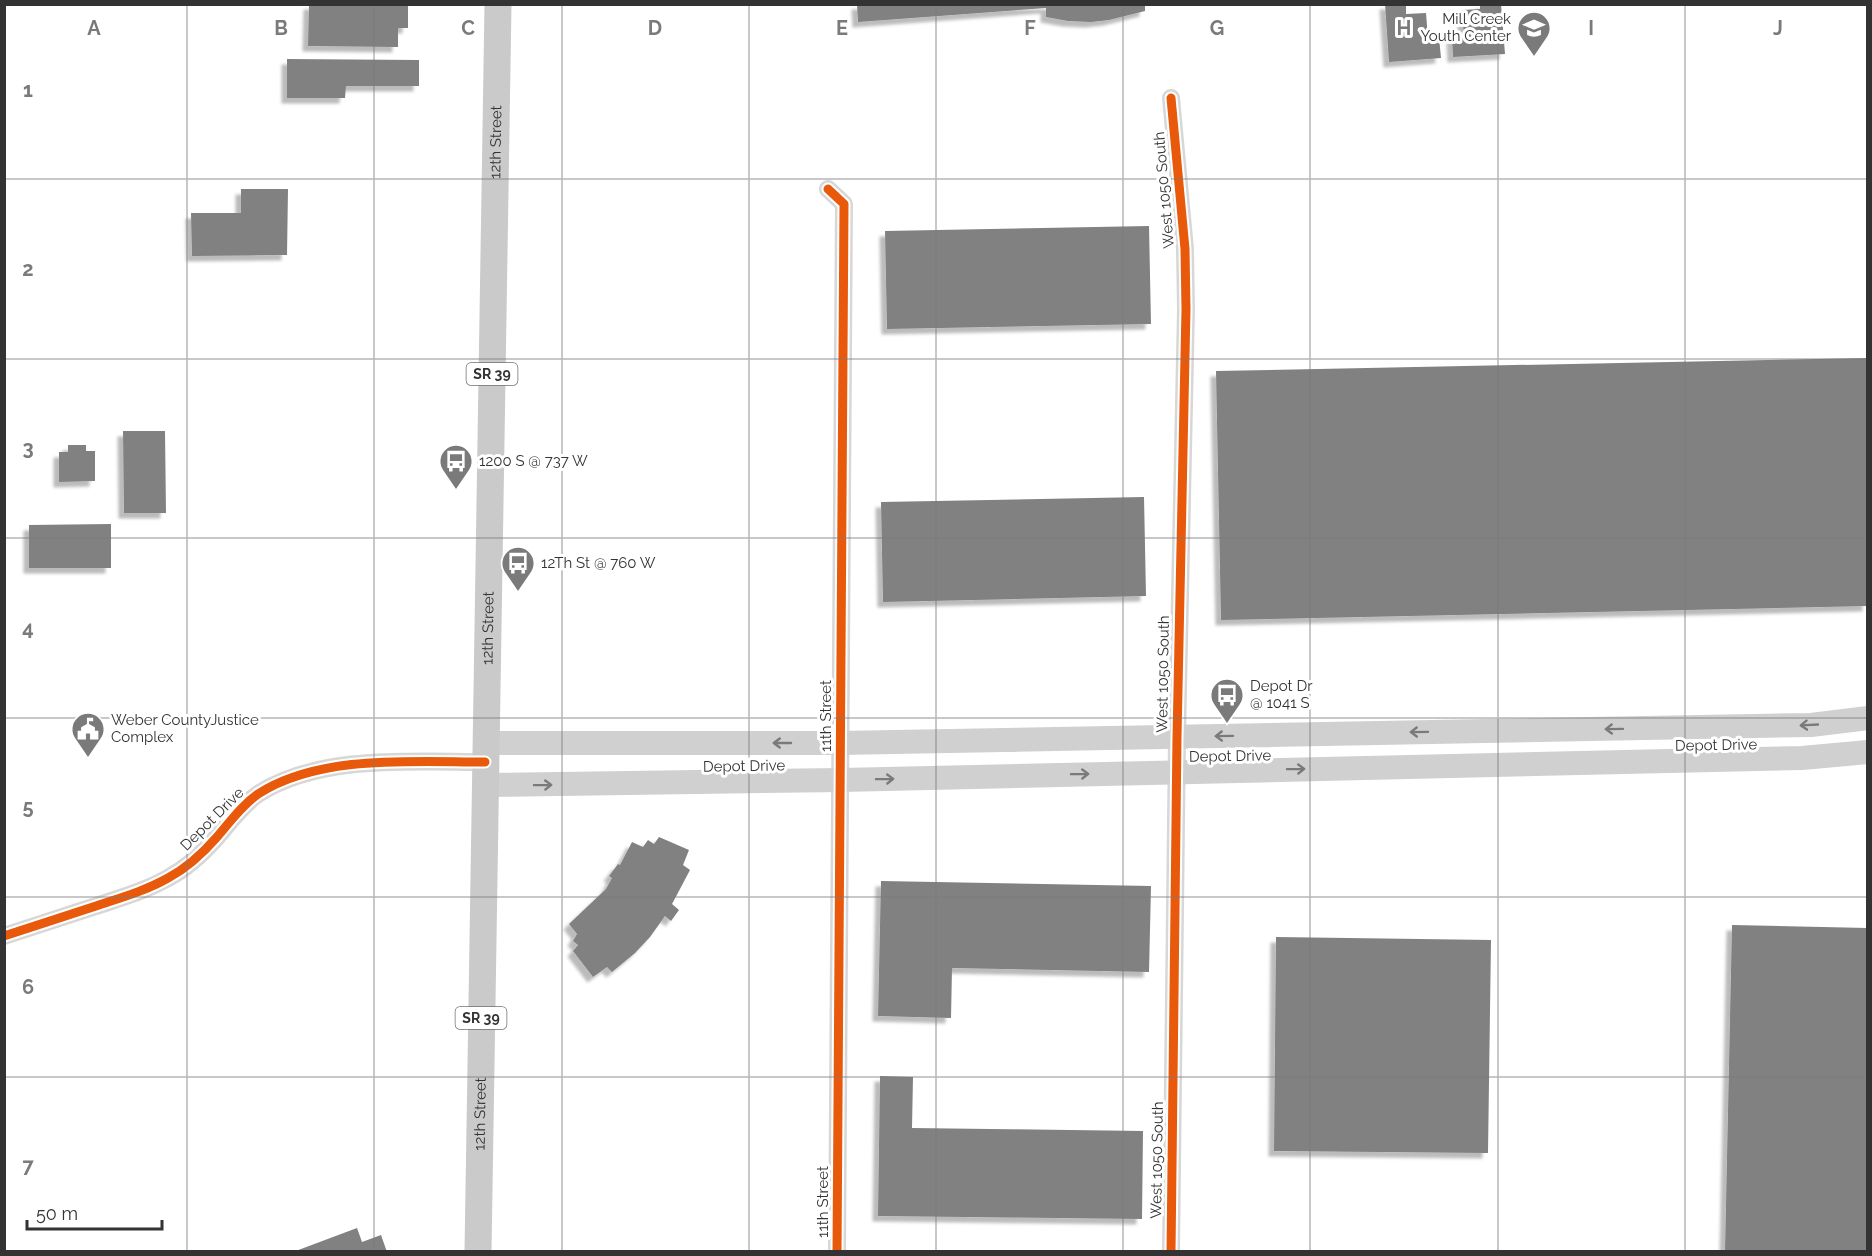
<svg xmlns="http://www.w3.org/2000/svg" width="1872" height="1256" font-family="Raleway,sans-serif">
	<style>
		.building { fill: #818181; filter: url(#shadow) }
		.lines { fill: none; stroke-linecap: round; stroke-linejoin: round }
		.street { stroke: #d7d7d7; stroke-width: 18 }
		.secondary { stroke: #d0d0d0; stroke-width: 24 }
		.primary { stroke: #cacaca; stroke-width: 27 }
		.cycleway-casing { stroke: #fff; stroke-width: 13 }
		.cycleway { stroke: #e8590c; stroke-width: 9 }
		.oneway { stroke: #7a7a7a }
		.grid { fill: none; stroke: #7a7a7a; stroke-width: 1.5; stroke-opacity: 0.55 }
		.labels { text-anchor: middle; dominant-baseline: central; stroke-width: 6; stroke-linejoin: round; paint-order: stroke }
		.shield { fill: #fff; stroke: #707070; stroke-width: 1.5 }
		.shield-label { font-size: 14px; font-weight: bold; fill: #333 }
		.poi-label { font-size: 15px; fill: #333; stroke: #fff; text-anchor: start }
		.street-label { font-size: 15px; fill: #333; stroke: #fff }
		.grid-label { font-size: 20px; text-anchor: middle; font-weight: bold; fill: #7a7a7a; stroke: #fff; stroke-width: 6; stroke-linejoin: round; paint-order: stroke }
	</style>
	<defs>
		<filter id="shadow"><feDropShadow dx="-5.5" dy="5.5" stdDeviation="1.5" flood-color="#0004"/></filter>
	</defs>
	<rect width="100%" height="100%" fill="#fff"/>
	<path class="building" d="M309,4H408V28H398V47L308,46Z
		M857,4H1145V11L1109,20L1091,22L1068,21L1046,17V8L858,22Z
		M1385,4H1406V14L1426,13L1428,38L1439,37L1441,58L1389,62Z
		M1480,4H1501L1505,54L1453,57L1452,37L1464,36L1462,10L1480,9Z
		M287,59L419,60V86H346L345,98H287Z
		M241,189H288L287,255L192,256L191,213H241Z
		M1149,226L1151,324L887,329L885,231Z
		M1868,358V606L1221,620L1216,371Z
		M123,431H165L166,513H124Z
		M68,445H86V451H95V481L59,482V452H68Z
		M1144,497L1146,596L883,602L881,502Z
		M111,524V568H29V525Z
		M659,837L689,850L683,865L690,870L672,904L679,910L671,921L665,916L650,937L635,953L612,972L607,967L593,977L573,951L578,945L573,941L577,934L569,924L606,889L612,878L609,876L618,864L620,865L632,842L643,847L648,840L654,844Z
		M881,881L1151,886L1149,972L952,968L951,1018L878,1016Z
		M1732,925L1868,928V1252H1725Z
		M1276,937L1491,940L1488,1153L1274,1151Z
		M880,1076L913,1077L912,1128L1143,1131L1142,1219L878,1216Z
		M357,1228L362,1242L381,1235L387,1252H293Z"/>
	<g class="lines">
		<path class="street" d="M828,189L844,204L837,1252
			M4,936C35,926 65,916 96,906C120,898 145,891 168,878C187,868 203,853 217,837C230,822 241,806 258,794C320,754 414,762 485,762
			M1171,1252L1177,737L1186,309L1185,249L1171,98"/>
		<path class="secondary" d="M486,743H840L1811,725L1868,718
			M485,785L841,780L1802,758L1868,752"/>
		<path class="primary" id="s1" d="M478,1252L498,4"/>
		<defs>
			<path id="cycleway" d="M828,189L844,204L837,1252
				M4,936C35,926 65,916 96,906C120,898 145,891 168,878C187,868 203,853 217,837C230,822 241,806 258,794C320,754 414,762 485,762
				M1171,1252L1177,737L1186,309L1185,249L1171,98"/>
		</defs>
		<use href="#cycleway" class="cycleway-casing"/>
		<use href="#cycleway" class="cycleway"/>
	</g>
	<defs><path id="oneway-shaft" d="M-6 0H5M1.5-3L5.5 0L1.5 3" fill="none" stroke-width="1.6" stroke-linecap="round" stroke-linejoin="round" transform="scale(1.5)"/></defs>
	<g class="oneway">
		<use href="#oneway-shaft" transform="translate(1809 725) rotate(177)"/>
		<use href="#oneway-shaft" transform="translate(1614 729) rotate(179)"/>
		<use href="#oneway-shaft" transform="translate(1419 732) rotate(179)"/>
		<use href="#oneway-shaft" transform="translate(1224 736) rotate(179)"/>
		<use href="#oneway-shaft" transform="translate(782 743) rotate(-180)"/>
		<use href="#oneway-shaft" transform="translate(1296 769) rotate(-1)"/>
		<use href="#oneway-shaft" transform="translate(1080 774) rotate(-1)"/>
		<use href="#oneway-shaft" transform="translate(885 779) rotate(-1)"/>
		<use href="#oneway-shaft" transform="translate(543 785) rotate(-1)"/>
	</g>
	<path class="grid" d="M187,4V1252M374,4V1252M562,4V1252M749,4V1252M936,4V1252M1123,4V1252M1310,4V1252M1498,4V1252M1685,4V1252M4,179H1868M4,359H1868M4,538H1868M4,718H1868M4,897H1868M4,1077H1868"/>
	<defs>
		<symbol id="school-pin" viewBox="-11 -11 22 30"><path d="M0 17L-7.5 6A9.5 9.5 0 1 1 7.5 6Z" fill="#7a7a7a" stroke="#fff"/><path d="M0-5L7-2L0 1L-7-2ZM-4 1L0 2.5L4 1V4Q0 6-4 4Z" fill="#fff"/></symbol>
		<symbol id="bus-pin" viewBox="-11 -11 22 30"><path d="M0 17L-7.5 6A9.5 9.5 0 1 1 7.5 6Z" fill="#7a7a7a" stroke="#fff"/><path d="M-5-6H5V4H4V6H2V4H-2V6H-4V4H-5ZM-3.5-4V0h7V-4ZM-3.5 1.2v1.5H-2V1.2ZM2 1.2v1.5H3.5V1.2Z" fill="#fff"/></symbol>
		<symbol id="civic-pin" viewBox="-11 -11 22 30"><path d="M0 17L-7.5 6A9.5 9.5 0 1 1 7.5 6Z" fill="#7a7a7a" stroke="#fff"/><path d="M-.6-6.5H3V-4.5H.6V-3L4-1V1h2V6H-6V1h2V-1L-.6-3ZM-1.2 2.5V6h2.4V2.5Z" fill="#fff"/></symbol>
	</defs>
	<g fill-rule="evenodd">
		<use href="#school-pin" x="1515" y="9" width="38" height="52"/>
		<use href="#bus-pin" x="437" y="442" width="38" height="52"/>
		<use href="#bus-pin" x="499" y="544" width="38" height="52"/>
		<use href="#bus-pin" x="1208" y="676" width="38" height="52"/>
		<use href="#civic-pin" x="69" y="710" width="38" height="52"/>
	</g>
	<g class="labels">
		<g class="shield">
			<rect x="466.5" y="363" width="51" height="22" rx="4.5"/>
			<rect x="455.5" y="1007" width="51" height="22" rx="4.5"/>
		</g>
		<g class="shield-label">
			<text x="492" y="374">SR 39</text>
			<text x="481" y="1018">SR 39</text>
		</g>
		<g class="poi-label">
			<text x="1511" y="19" text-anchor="end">Mill Creek<tspan x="1511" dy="17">Youth Center</tspan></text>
			<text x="479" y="461">1200 S @ 737 W</text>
			<text x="541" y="563">12Th St @ 760 W</text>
			<text x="1250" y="686">Depot Dr<tspan x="1250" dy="17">@ 1041 S</tspan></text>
			<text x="111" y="720">Weber CountyJustice<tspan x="111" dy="17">Complex</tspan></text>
		</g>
		<g class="street-label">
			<text stroke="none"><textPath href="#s1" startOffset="1110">12th Street</textPath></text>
			<text transform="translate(1164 190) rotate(-95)">West 1050 South</text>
			<text stroke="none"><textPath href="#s1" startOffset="624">12th Street</textPath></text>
			<text transform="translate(1163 674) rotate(-89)">West 1050 South</text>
			<text transform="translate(826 716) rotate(-90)">11th Street</text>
			<text transform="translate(1716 745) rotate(-1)">Depot Drive</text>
			<text transform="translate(1230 756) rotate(-1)">Depot Drive</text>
			<text transform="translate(744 766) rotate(-1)">Depot Drive</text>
			<text transform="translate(212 819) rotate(-45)">Depot Drive</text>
			<text stroke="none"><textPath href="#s1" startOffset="138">12th Street</textPath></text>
			<text transform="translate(1157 1160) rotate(-89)">West 1050 South</text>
			<text transform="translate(823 1202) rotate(-90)">11th Street</text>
		</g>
	</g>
	<g class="grid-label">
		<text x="94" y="35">A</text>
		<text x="281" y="35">B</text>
		<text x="468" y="35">C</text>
		<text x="655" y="35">D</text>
		<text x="842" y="35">E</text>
		<text x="1030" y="35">F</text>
		<text x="1217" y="35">G</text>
		<text x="1404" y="35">H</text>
		<text x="1591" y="35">I</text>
		<text x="1778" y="35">J</text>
		<text x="28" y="97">1</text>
		<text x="28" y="276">2</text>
		<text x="28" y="455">3</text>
		<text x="28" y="635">4</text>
		<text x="28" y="814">5</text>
		<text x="28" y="994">6</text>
		<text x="28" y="1173">7</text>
	</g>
	<rect width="1872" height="1256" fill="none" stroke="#333333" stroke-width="12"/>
	<path d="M27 1220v9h135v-9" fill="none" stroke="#333333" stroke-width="3"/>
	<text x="36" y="1220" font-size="18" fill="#333333" stroke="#ffffff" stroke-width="4.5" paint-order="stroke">50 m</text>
</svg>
